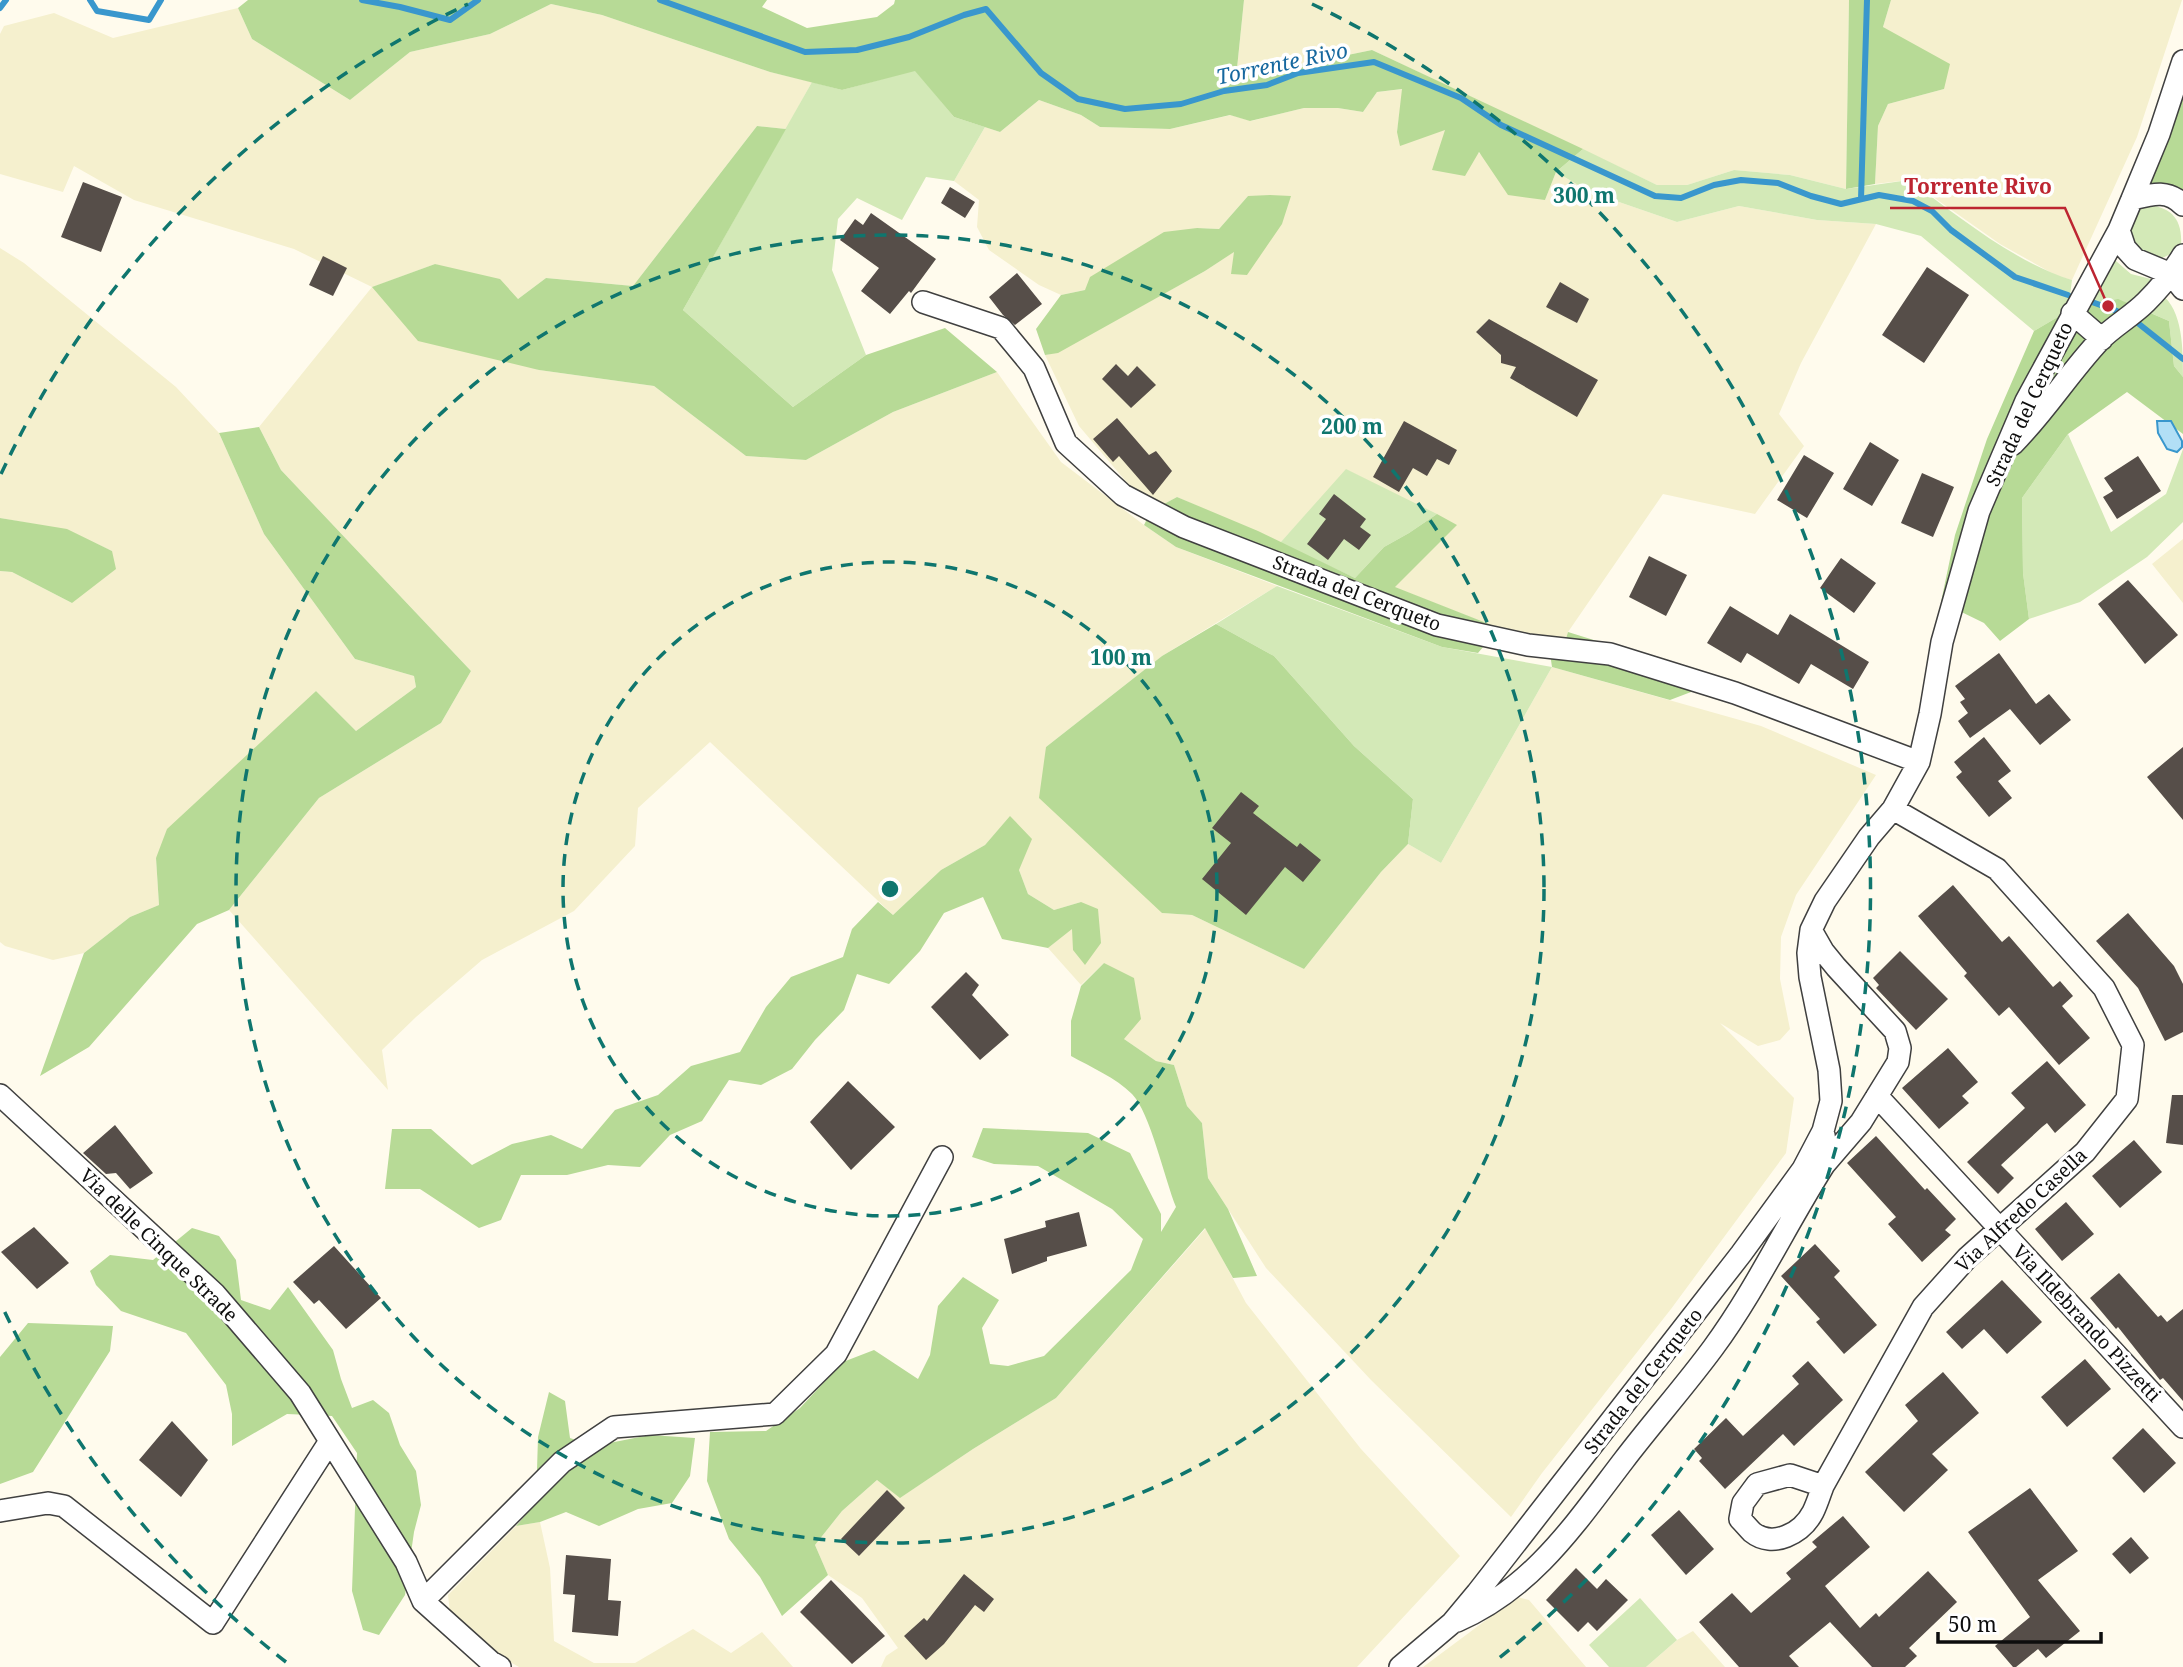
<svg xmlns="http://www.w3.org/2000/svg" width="2183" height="1667" font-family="'Noto Serif',serif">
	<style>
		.farmland { fill: #f5f0ce }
		.green { fill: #d3e9b7 }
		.forest { fill: #b7da96 }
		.water { fill: #b2dff6; stroke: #3997cd; stroke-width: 2 }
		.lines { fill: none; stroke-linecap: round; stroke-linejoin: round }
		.stream { stroke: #3997cd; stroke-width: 6 }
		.building { fill: #564e49 }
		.street-casing { stroke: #404040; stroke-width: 24 }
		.street { stroke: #fff; stroke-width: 21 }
		.ring { fill: none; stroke: #0f766e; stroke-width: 3.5; stroke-dasharray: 12 9 }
		.labels { text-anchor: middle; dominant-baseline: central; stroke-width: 7; stroke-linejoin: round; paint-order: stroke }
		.street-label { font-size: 19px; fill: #0d0d0d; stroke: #fff }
		.water-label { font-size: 21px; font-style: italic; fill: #16689f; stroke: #fff }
		.centre { fill: #0f766e; stroke: #fff; stroke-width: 3.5 }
		.ring-label { font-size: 21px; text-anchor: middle; font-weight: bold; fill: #0f766e; stroke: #fff; stroke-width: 7; stroke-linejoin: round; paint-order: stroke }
		.leader { fill: none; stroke: #bd2531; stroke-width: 2.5 }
		.callout-dot { fill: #bd2531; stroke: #fff; stroke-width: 2.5 }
		.callout-label { font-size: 21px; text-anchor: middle; font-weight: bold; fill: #bd2531; stroke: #fff; stroke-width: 7; stroke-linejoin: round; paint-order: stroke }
	</style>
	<rect width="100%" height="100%" fill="#fffbed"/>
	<path class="farmland" d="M1244,0H1849L1846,189L1790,175L1734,170L1687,185H1657L1372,50L1236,78Z
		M1891,0H2182L2137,137L2072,280L2057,276L2000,244L1909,180L1875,184L1878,126L1888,104L1944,89L1883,27Z
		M551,4L602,15L770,72L812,82L786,129L757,126L633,286L546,278L518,299L435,264L373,287L539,370L654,386L746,456L806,460L893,412L997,372L1061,462L1144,525L1176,547L1277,586L1162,656L1046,747L1162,913L1192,915L1304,969L1381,872L1408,844L1441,863L1552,667L1761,726L1876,775L1796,895L1781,937L1780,979L1790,1029L1780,1040L1758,1046L1720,1023L1794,1098L1786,1153L1671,1309L1542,1473L1511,1517L1371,1380L1266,1268L1208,1178L1202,1123L1187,1106L1174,1065L1156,1061L1124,1039L1104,963L1081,985L1048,948L1072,928L1081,902L1054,910L1028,894L1019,870L1010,817L985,845L941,870L893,915L710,742L638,808L635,846L574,911L482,960L416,1017L382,1050L388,1090L229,910L319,798L441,723L471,671L281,470L259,427L372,287L294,249L134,200L74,166L63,192L0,174V34L4,26L54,13L113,38L238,8L252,39L350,100L410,52L490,34Z
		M1403,89L1397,132L1445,129L1545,200L1556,172L1590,192L1677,222L1739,206L1817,220L1876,224L1801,363L1779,414L1804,446L1755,514L1663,494L1568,632L1565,642L1531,638L1485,623L1394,587L1456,525L1347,470L1280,543L1177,497L1151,511L1079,426L1045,355L1058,352L1205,271L1235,251L1248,196L1219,229L1197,228L1085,290L1061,295L1039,285L989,250L977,227L979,200L954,181L985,127L1000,132L1039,100L1081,115L1100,127L1170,129L1231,115L1251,121L1304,108H1338L1363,112L1377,92Z
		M0,248L24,263L176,387L219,433L264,534L355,659L414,676L416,687L356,731L316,691L156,858L159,905L130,917L84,953L53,960L5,946L0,942V571L12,572L72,603L112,551L67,530L0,518Z
		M2183,539V603L2152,564Z
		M1206,1228L1246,1303L1361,1449L1460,1556L1357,1667H881L886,1656L898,1648L862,1598L828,1575L815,1545L842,1511L877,1480L901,1497L973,1449L1056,1398Z
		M540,1522L550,1568L554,1641L594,1663H635L693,1629L731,1653L762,1632L793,1667H519L503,1658L450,1613L448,1595L516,1526Z
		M1517,1597L1529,1600L1586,1667H1423Z
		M1693,1631L1725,1667H1646L1677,1640Z"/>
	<path class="green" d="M915,70L954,117L985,127L954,181L926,177L902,220L857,198L838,219L832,270L866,355L793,407L683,310L812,82L842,90Z
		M1583,149L1657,185H1687L1734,170L1790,175L1846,189L1909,180C1958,216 2014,262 2072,280L2068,311L2034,331L1921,236L1876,224L1817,220L1739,206L1677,222L1590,192L1556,172Z
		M2145,205C2171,206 2183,219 2181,246C2155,269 2137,261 2124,230L2130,213Z
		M2109,255L2131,274L2155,280L2131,304L2084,307Z
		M2161,294C2183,310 2183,349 2183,377L2174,366L2169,321L2146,311Z
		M2068,434L2111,532L2166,494L2183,449V522L2147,557L2080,602L2029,619L2023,573L2022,498Z
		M1346,469L1437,514L1409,533L1384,547L1355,578L1280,543Z
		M1277,586L1442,647L1552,667L1441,863L1408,844L1413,799L1354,746L1274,656L1216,624Z
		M1640,1598L1677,1640L1646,1667H1609L1589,1645Z"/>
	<path class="forest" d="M248,0H767L762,7L807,28L877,17L894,4L895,0H1244L1236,78L1372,50L1583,149L1556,172L1545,200L1508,195L1479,152L1465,176L1432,170L1445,130L1400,146L1397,132L1402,89L1377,92L1363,112L1338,108H1304L1250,121L1230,115L1170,129L1100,127L1081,115L1039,100L1000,132L954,117L915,71L842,90L770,72L602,15L551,4L490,34L410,52L350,100L252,39L238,8Z
		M1849,0H1891L1883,27L1950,64L1944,89L1888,104L1878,126L1875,184L1846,189Z
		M2183,86V194L2145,187Z
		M757,126L786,129L683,310L793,407L866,355L945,328L997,372L893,412L806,460L746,456L654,386L539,370L418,341L372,287L435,264L500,279L518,299L546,278L633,286Z
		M1270,195L1291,196L1282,224L1247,275L1231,274L1234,252L1205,271L1058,353L1045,355L1036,329L1061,295L1085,290L1090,277L1164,232L1197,228L1219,229L1248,196Z
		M2118,299L2169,321L2174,366L2183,377V434L2127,392L2068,434L2022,498L2023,573L2029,619L2000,641L1984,623L1941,602L1955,535L1987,439L2034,331L2068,311Z
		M259,427L281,470L471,671L441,723L319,798L229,910L197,924L89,1047L40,1076L84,953L130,917L159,905L156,858L167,829L316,691L356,731L416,687L414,676L355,659L264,534L219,433Z
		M1177,497L1258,531L1355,578L1384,547L1409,533L1437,514L1457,525L1395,587L1499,628L1478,653L1442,647L1176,547L1144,525L1151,511Z
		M0,518L67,529L112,551L116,569L72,603L12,572L0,571Z
		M1216,624L1274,656L1354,746L1413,799L1408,844L1381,872L1304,969L1192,915L1162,913L1039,798L1046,747L1162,656Z
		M1568,632L1687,669L1691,692L1670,700L1552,667L1548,640L1565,642Z
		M1010,816L1032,839L1019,870L1028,894L1054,910L1081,902L1098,909L1101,943L1085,965L1073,950L1072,929L1048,948L1002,939L983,897L944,913L920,951L889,984L857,974L844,1010L815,1040L792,1069L761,1085L729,1080L702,1121L670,1135L640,1167L608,1165L567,1175H521L501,1220L479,1228L420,1189H385L392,1129H431L472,1165L512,1144L551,1135L582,1149L615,1110L658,1095L691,1066L740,1052L766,1007L791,977L843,957L852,929L878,902L893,915L941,870L985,845Z
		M1104,963L1134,978L1141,1019L1124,1039L1156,1061L1174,1065L1187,1106L1202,1123L1208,1178L1228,1209L1257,1276L1233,1278L1205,1228L1056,1398L973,1449L900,1498L877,1480L842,1511L815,1545L828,1575L782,1616L760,1577L729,1539L707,1481L710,1432L766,1431L800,1408L843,1362L874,1350L918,1379L930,1355L938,1306L963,1277L999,1300L982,1328L990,1364L1008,1366L1044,1356L1131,1270L1143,1239L1112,1209L1038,1166L994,1164L972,1157L983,1128L1088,1133L1130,1153L1161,1214V1232L1176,1207C1165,1180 1150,1112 1132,1094C1116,1078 1091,1067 1071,1056V1021L1081,986Z
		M192,1228L219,1236L236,1260L241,1300L270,1310L288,1287L333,1350L341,1379L352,1408L373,1400L389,1413L400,1445L416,1471L421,1505L414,1532L405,1595L379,1635L363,1630L352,1591L357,1453L332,1416L287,1414L232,1446V1414L226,1385L186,1333L121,1311L96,1285L90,1271L110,1255L153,1260Z
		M28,1323L113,1326L110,1351L33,1472L0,1484V1357Z
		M549,1392L565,1401L570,1438L594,1446L650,1435L695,1438L690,1476L672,1503L638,1509L599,1526L566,1512L540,1522L516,1526L536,1503L538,1437Z"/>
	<path class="water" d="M2157,421H2171L2182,441V447L2177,452L2167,449L2158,433Z"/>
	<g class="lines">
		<path class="stream" d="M90,0L97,11L149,20L161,0
			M362,0L400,7L450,20L478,0
			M660,0L805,52L857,50L909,37L964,15L986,9L1041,73L1078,99L1125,109L1181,104L1224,91L1267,85L1298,73L1374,62L1461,98L1501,125L1655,196L1681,198L1714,185L1741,180L1778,183L1811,196L1841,204L1879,195L1913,201L1932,211L1951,230L2015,277L2068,295
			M0,8L6,0
			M1861,199L1867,0
			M2092,302L2117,311
			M2139,324L2183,359"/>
	</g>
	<path class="building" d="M83,182L122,197L101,252L61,237Z
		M950,187L975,202L965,218L941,203Z
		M871,213L936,259L911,293L909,291L890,314L861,291L879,268L840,240L855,219L863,225Z
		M323,256L347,268L333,296L309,285Z
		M1927,267L1969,295L1924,363L1882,335Z
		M1017,273L1042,304L1015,325L1003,315L989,297Z
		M1560,282L1589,299L1577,323L1546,307Z
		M1489,319L1598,380L1577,417L1510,378L1516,367L1501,363V355L1476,332Z
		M1116,364L1128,376L1137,366L1156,385L1131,408L1102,379Z
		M1117,418L1149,455L1156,451L1172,471L1153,495L1119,456L1113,462L1093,439Z
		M1404,421L1457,450L1449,465L1437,459L1427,476L1413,468L1399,492L1373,477Z
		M1870,442L1899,460L1872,506L1843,489Z
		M1804,455L1834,473L1807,518L1777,500Z
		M2138,456L2161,491L2117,519L2103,497L2113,491L2104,478Z
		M1922,473L1954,487L1933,537L1901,523Z
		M1334,494L1366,519L1360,527L1371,535L1359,550L1344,539L1328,560L1307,544L1326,519L1319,514Z
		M1649,556L1687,575L1666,616L1629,597Z
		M1841,558L1876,583L1854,613L1820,588Z
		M2128,580L2178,635L2145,664L2098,604Z
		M1730,606L1778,635L1790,614L1869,662L1853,689L1811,664L1799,684L1747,653L1741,663L1707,643Z
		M1999,653L2036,704L2049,694L2071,720L2040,745L2010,709L1970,738L1958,721L1968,713L1960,702L1965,699L1955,686Z
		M1984,737L2011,771L1998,781L2012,798L1989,817L1956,777L1962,772L1954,762Z
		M2183,747V820L2147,777Z
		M1241,792L1259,806L1253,813L1297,847L1300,843L1321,860L1303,882L1285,867L1246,915L1202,879L1231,843L1212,828Z
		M1953,885L2002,942L2009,936L2053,987L2060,981L2073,996L2062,1006L2090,1038L2059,1065L2009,1007L1999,1016L1964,976L1967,973L1918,916Z
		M2128,913L2174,966L2183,984V1032L2165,1041L2138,988L2096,941Z
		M1900,951L1948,999L1916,1030L1876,988L1879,985L1873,978Z
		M966,972L979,985L972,995L1009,1035L980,1060L931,1007Z
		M1948,1048L1978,1082L1962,1096L1969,1103L1939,1129L1902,1088Z
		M2047,1061L2086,1105L2055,1133L2047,1123L2042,1127L2001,1165L2014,1178L1998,1194L1967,1162L2025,1108L2011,1093Z
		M848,1081L895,1127L851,1170L810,1122Z
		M2172,1095H2183V1145L2166,1143Z
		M115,1125L153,1173L130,1189L116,1173L106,1174L83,1153Z
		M1876,1136L1925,1190L1927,1188L1956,1219L1945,1230L1951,1235L1922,1262L1888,1224L1896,1217L1847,1163Z
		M2134,1140L2162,1172L2120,1208L2092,1176Z
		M2066,1202L2094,1234L2062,1261L2035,1229Z
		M1079,1212L1087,1246L1047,1257V1261L1012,1274L1004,1239L1046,1227L1045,1221Z
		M34,1227L69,1263L37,1289L1,1252Z
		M1815,1244L1840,1271L1834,1277L1877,1325L1844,1354L1816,1322L1820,1319L1781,1276Z
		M334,1246L381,1298L346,1329L319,1300L314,1304L293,1282Z
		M2119,1273L2158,1317L2161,1315L2167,1322L2183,1309V1401L2163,1378L2160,1380L2118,1327L2116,1329L2090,1298Z
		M2002,1280L2042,1322L2007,1354L1984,1329L1962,1349L1946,1332Z
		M2085,1359L2111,1389L2067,1427L2041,1397Z
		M1808,1361L1843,1400L1794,1446L1783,1434L1725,1489L1699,1461L1702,1458L1694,1449L1726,1418L1743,1436L1799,1384L1792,1376Z
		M1943,1372L1979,1413L1932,1454L1948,1470L1904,1512L1865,1472L1918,1421L1905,1405Z
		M172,1421L208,1460L181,1497L139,1460Z
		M2143,1428L2176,1463L2144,1493L2112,1458Z
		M2030,1488L2078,1551L2038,1580L2080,1631L2046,1658L2038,1649L2016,1667H2013L1995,1646L2030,1617L1968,1532Z
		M887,1490L905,1508L859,1556L841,1539Z
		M1679,1510L1714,1549L1686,1575L1651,1535Z
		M1843,1516L1870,1547L1825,1586L1860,1628L1876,1613L1879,1617L1928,1571L1957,1602L1909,1648L1917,1656L1905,1667H1872L1830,1622L1789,1656L1799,1667H1739L1699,1622L1732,1593L1751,1613L1791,1579L1786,1573L1817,1547L1812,1542Z
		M2131,1537L2149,1558L2130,1574L2112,1554Z
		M566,1555L611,1559L608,1600L621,1601L618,1636L572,1632L575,1595L563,1594Z
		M1576,1568L1597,1589L1606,1579L1628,1600L1597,1631L1588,1622L1578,1632L1546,1600Z
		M964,1574L994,1599L984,1612L975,1605L944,1644L926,1660L904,1636L924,1618L927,1621Z
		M831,1580L885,1636L852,1664L800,1612Z"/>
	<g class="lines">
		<defs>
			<path id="street" d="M2132,199C2152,194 2168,189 2183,205
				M2119,230L2125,248L2135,259L2171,274L2183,289
				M923,302L1001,328L1034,368L1066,443L1123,495L1184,527L1437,625L1528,645L1610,654L1735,693L1919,762
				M2072,313L2102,339
				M2013,444C2045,412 2069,373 2100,340C2114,326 2132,316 2146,302C2160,288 2173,272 2183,255
				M1811,930L1823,951L1836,967L1895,1031L1900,1048L1898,1062L1861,1122L1824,1165
				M0,1095L215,1294L300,1393L406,1562L423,1601L491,1662L500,1667
				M1877,1096L2183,1427
				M1823,1486L1790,1475L1757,1484L1743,1503L1740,1519C1744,1523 1748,1528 1752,1532C1773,1549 1802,1533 1813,1512C1817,1504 1820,1494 1823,1486L1923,1307L1967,1258L2085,1152L2127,1099L2133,1045L2104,988L1997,869L1893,809
				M0,1511L48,1503L64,1506L213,1623L330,1441
				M423,1601L562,1462L614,1427L775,1414L836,1354L942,1157
				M1457,1621C1533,1588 1575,1524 1624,1460C1653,1422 1685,1386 1713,1348C1755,1291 1786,1225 1824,1165L1826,1149L1824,1135
				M1400,1667L1452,1623L1477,1593L1741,1254L1803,1169L1823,1131L1831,1101L1829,1070L1810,977L1808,953L1811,930L1825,901L1869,837L1893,809L1919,762L1930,714L1942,642L1979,511L2026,401L2119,230L2132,199L2159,134L2183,61"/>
		</defs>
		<use href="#street" class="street-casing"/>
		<use href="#street" class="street"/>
	</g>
	<g class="ring">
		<circle cx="890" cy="889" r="327"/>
		<circle cx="890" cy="889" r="654"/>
		<path d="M286 1662A981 981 0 0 1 1 1304M1 474A981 981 0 0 1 468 4M1312 4A981 981 0 0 1 1494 1662"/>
	</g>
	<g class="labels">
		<g class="street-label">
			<text transform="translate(2029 404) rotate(-65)">Strada del Cerqueto</text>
			<text transform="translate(1357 593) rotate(21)">Strada del Cerqueto</text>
			<text transform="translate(2021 1210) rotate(-43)">Via Alfredo Casella</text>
			<text transform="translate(159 1245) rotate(44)">Via delle Cinque Strade</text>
			<text transform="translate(2087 1323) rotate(47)">Via Ildebrando Pizzetti</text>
			<text transform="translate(1643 1381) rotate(-52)">Strada del Cerqueto</text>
		</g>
		<g class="water-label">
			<text transform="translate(1282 63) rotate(-12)">Torrente Rivo</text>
		</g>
	</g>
	<circle cx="890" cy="889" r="10" class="centre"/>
	<g class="ring-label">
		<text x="1584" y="203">300 m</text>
		<text x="1352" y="434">200 m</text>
		<text x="1121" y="665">100 m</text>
	</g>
	<path class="leader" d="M2108 306L2065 208H1890"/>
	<circle class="callout-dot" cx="2108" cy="306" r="7"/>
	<g class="callout-label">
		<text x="1978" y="194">Torrente Rivo</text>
	</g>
	<path d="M1938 1632v10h163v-10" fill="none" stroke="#0d0d0d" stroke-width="3.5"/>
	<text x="1948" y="1632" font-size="21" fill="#0d0d0d" stroke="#ffffff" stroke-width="5" paint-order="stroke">50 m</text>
</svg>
